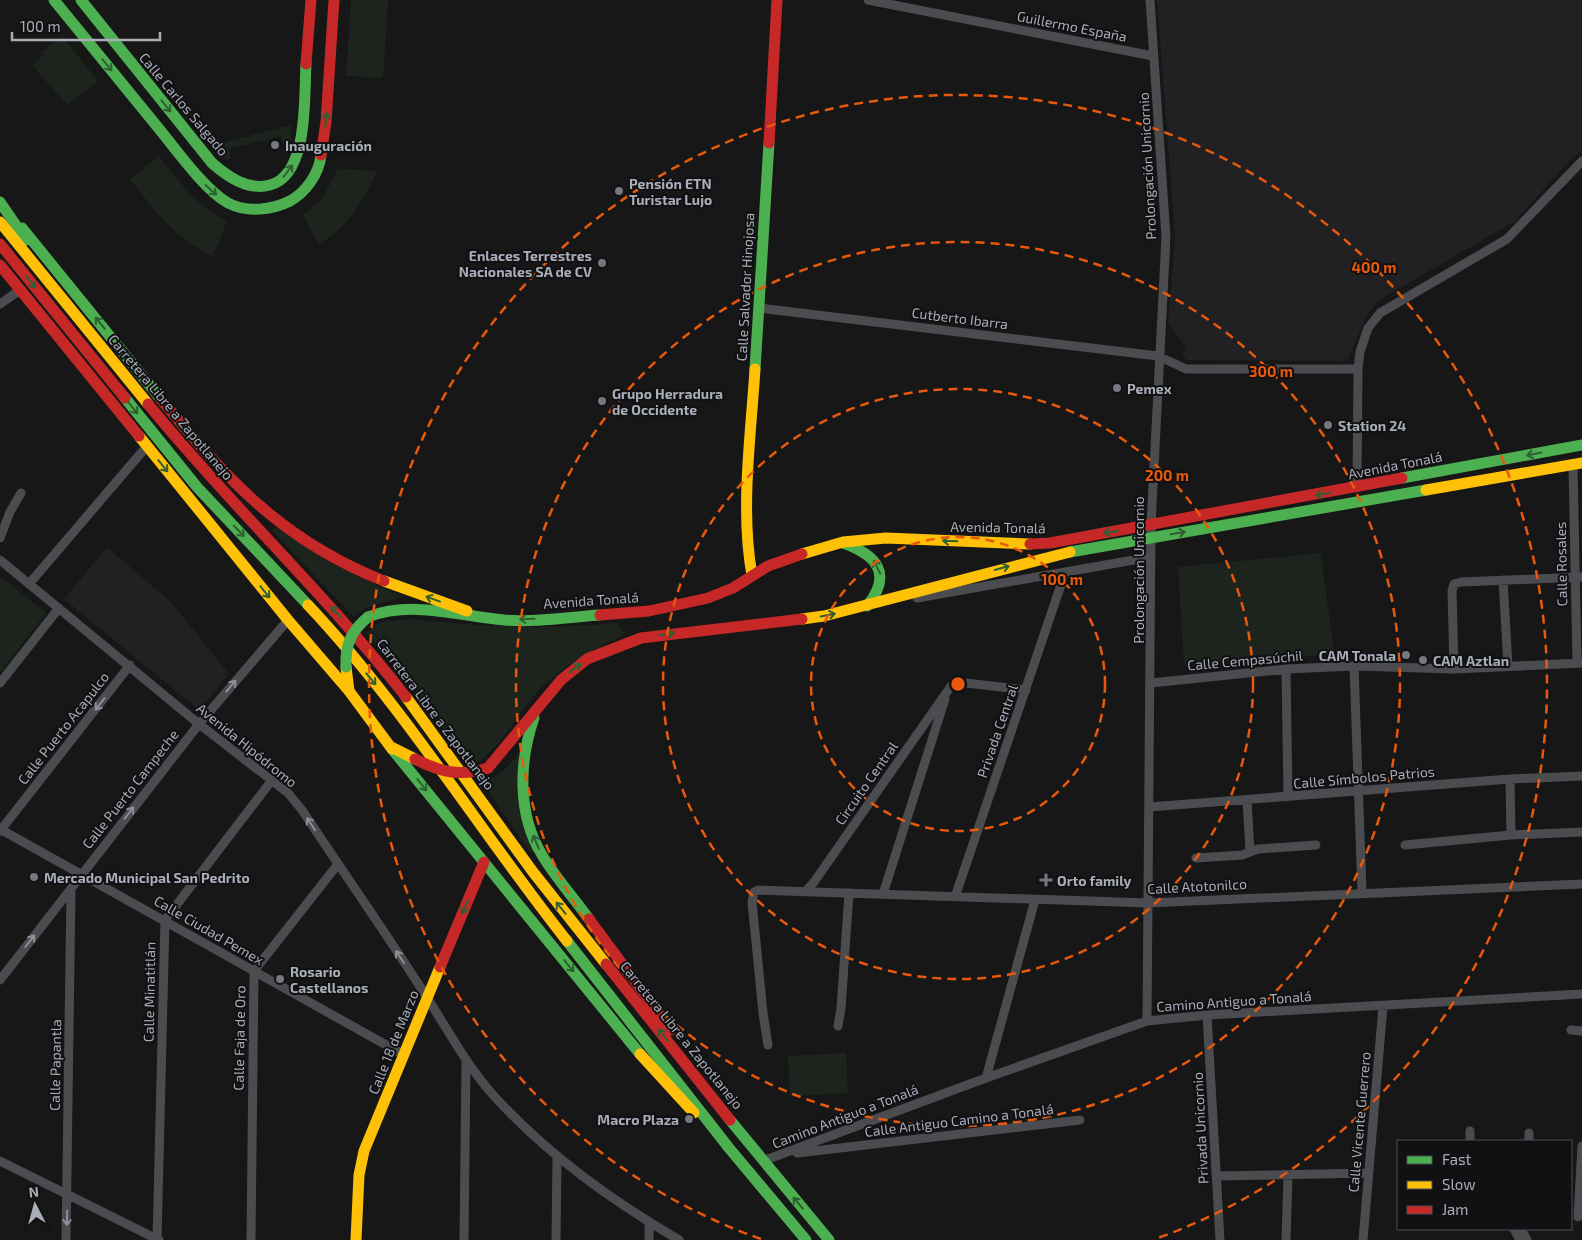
<svg xmlns="http://www.w3.org/2000/svg" width="1582" height="1240" font-family="'Exo 2',sans-serif">
	<style>
		.built { fill: #212123 }
		.green { fill: #1d241e }
		.lines { fill: none; stroke-linecap: round; stroke-linejoin: round }
		.street { stroke: #4b4c50; stroke-width: 9 }
		.fast { stroke: #4caf50; stroke-width: 11 }
		.slow { stroke: #ffc107; stroke-width: 11 }
		.jam { stroke: #c62828; stroke-width: 11 }
		.fast-bridge { stroke: #4caf50; stroke-width: 11 }
		.jam-bridge { stroke: #c62828; stroke-width: 11 }
		.oneway { stroke: #2e6032 }
		.oneway2 { stroke: #8c9099 }
		.ring { fill: none; stroke: #e8590c; stroke-width: 2.5; stroke-dasharray: 9 6 }
		.poi-dot { fill: #757880; stroke: #111113; stroke-width: 2 }
		.labels { text-anchor: middle; dominant-baseline: central; stroke-width: 4; stroke-linejoin: round; paint-order: stroke }
		.street-label { font-size: 14px; fill: #a8adb8; stroke: #111113 }
		.poi-label { font-size: 14px; font-weight: bold; fill: #a8adb8; stroke: #111113; text-anchor: start }
		.centre { fill: #e8590c; stroke: #111113; stroke-width: 2.5 }
		.ring-label { font-size: 15px; text-anchor: middle; font-weight: bold; fill: #e8590c; stroke: #111113; stroke-width: 4; stroke-linejoin: round; paint-order: stroke }
	</style>
	<rect width="100%" height="100%" fill="#171717"/>
	<path class="built" d="M1157,0H1582V151L1574,156L1514,222L1379,300L1367,315L1347,361L1187,360L1182,355L1186,347L1168,324L1175,235Z
		M107,547L172,603L229,674L199,710L64,599Z"/>
	<path class="green" d="M351,0H388L383,78L346,76Z
		M62,36L98,81L67,105L32,65L44,55L42,52Z
		M291,125V142L283,144L281,136L229,149L231,158L226,160L214,145Z
		M159,156C179,182 197,206 227,221L213,256C176,240 154,210 130,179Z
		M338,169L377,171C363,203 348,225 319,245L303,215L322,199Z
		M276,527L331,563L403,597L366,608L354,617L272,531Z
		M1321,553L1334,654L1184,665L1178,567Z
		M0,576L46,613L0,673Z
		M413,619C483,628 547,629 617,623L625,634C597,648 570,661 546,683C519,708 504,747 472,766L366,632L384,621Z
		M518,753L534,851L531,853L482,783C499,776 508,768 518,753Z
		M846,1053L848,1093L790,1096L788,1056Z"/>
	<g class="lines">
		<path class="street" d="M868,0L1153,56
			M0,304L20,290
			M759,308L1158,356L1186,369H1358
			M1573,465L1577,663
			M1357,488L1358,369L1360,352L1368,328L1380,313L1507,239L1582,161
			M0,538L10,512L21,493
			M0,560L199,724L288,793L302,810C343,872 386,933 426,996C448,1030 467,1066 494,1096C548,1155 611,1200 679,1240
			M1503,580L1508,666
			M29,584L147,446
			M917,598L1151,557
			M1354,666L1362,892
			M1286,669L1288,797
			M1454,669L1452,591L1454,584L1461,582L1582,577
			M0,683L59,608
			M1151,683L1286,669L1354,666L1454,669L1582,663
			M1510,779L1511,835
			M1247,800L1250,851
			M1149,807L1510,779L1582,776
			M0,829L404,1055
			M0,831L130,665
			M1405,845L1511,835L1582,832
			M1196,858L1242,855L1258,849L1316,845
			M805,892L814,882L951,686L966,683L1026,690
			M883,894L945,699
			M955,897L1065,573
			M0,980L199,724L288,620
			M1207,1015L1220,1240
			M1147,1021L1151,525L1166,237L1150,0
			M838,1026L841,1008L849,893
			M1571,1030L1582,1031
			M768,1045L763,1013L752,902L754,892L758,890L1148,903L1582,884
			M986,1078L1035,900
			M1470,1141V1131
			M1529,1141V1133
			M797,1153L1080,1120
			M0,1161L159,1240
			M763,1161L986,1078L1147,1021L1207,1015L1582,994
			M1217,1176L1367,1173
			M1578,1217L1582,1146
			M1514,1229L1520,1240
			M1521,1229L1527,1240
			M66,1240L71,890
			M157,1240L165,920L272,780
			M251,1240L254,971L338,864
			M464,1240L466,1060
			M556,1240L557,1158
			M649,1240V1222
			M1286,1240L1288,1175
			M1363,1240L1383,1006"/>
		<path class="fast" d="M54,0C89,43 125,87 160,130C177,151 205,190 228,203C247,213 272,210 290,201C306,192 319,174 321,155
			M81,0L212,163C228,177 248,191 270,185C309,175 304,96 306,64
			M0,202L26,240
			M22,228L160,398
			M755,369L769,143
			M125,398L197,487L308,605
			M1402,478L1582,445
			M843,543C877,555 893,574 867,606
			M1070,552L1426,490
			M368,617C411,600 460,616 504,620C533,623 571,617 600,615
			M534,718C519,761 517,814 542,855C555,877 574,898 589,919
			M392,749L640,1054
			M567,941L729,1148L806,1240
			M730,1120L829,1240"/>
		<path class="slow" d="M0,222L148,404
			M139,436L288,620L349,691L392,749
			M1426,490L1582,463
			M802,554L843,542L886,538L1030,544
			M752,575C740,510 751,434 755,369
			M384,581L467,611
			M308,605C405,708 479,830 567,941
			M802,619L824,616L1070,552
			M346,667L349,691
			M406,697L533,872L606,964
			M391,747L415,759
			M640,1054L694,1113
			M356,1240L359,1175L364,1151L440,967"/>
		<path class="jam" d="M306,64L311,0
			M769,143L777,0
			M321,155L326,122L334,0
			M0,244L125,398
			M0,265L139,436
			M160,398C227,480 283,541 384,581
			M148,404C230,505 326,594 406,697
			M1030,544L1050,543L1402,478
			M600,615L649,611L708,598L733,588L768,566L802,554
			M488,768L561,680L587,659L641,638L802,619
			M589,919L671,1030
			M606,964L730,1120
			M440,967L484,862"/>
		<path class="fast-bridge" d="M346,667C345,645 351,631 368,617"/>
		<path class="jam-bridge" d="M415,759C440,772 461,777 488,768"/>
	</g>
	<defs><path id="oneway-shaft" d="M-6 0H5M1.5-3L5.5 0L1.5 3" fill="none" stroke-width="1.6" stroke-linecap="round" stroke-linejoin="round" transform="scale(1.25)"/></defs>
	<g class="oneway">
		<use href="#oneway-shaft" transform="translate(107 65) rotate(51)"/>
		<use href="#oneway-shaft" transform="translate(166 106) rotate(51)"/>
		<use href="#oneway-shaft" transform="translate(326 120) rotate(-85)"/>
		<use href="#oneway-shaft" transform="translate(288 171) rotate(-53)"/>
		<use href="#oneway-shaft" transform="translate(211 190) rotate(42)"/>
		<use href="#oneway-shaft" transform="translate(31 282) rotate(51)"/>
		<use href="#oneway-shaft" transform="translate(100 323) rotate(-130)"/>
		<use href="#oneway-shaft" transform="translate(133 408) rotate(51)"/>
		<use href="#oneway-shaft" transform="translate(1534 454) rotate(169)"/>
		<use href="#oneway-shaft" transform="translate(163 466) rotate(51)"/>
		<use href="#oneway-shaft" transform="translate(1323 494) rotate(170)"/>
		<use href="#oneway-shaft" transform="translate(239 531) rotate(47)"/>
		<use href="#oneway-shaft" transform="translate(1111 532) rotate(170)"/>
		<use href="#oneway-shaft" transform="translate(1178 533) rotate(-10)"/>
		<use href="#oneway-shaft" transform="translate(950 541) rotate(-178)"/>
		<use href="#oneway-shaft" transform="translate(877 567) rotate(-116)"/>
		<use href="#oneway-shaft" transform="translate(1002 568) rotate(-16)"/>
		<use href="#oneway-shaft" transform="translate(265 592) rotate(51)"/>
		<use href="#oneway-shaft" transform="translate(433 599) rotate(-160)"/>
		<use href="#oneway-shaft" transform="translate(336 612) rotate(-132)"/>
		<use href="#oneway-shaft" transform="translate(828 615) rotate(-12)"/>
		<use href="#oneway-shaft" transform="translate(527 619) rotate(178)"/>
		<use href="#oneway-shaft" transform="translate(667 634) rotate(-9)"/>
		<use href="#oneway-shaft" transform="translate(575 668) rotate(-38)"/>
		<use href="#oneway-shaft" transform="translate(371 679) rotate(50)"/>
		<use href="#oneway-shaft" transform="translate(422 785) rotate(51)"/>
		<use href="#oneway-shaft" transform="translate(536 842) rotate(-113)"/>
		<use href="#oneway-shaft" transform="translate(465 907) rotate(113)"/>
		<use href="#oneway-shaft" transform="translate(561 908) rotate(-129)"/>
		<use href="#oneway-shaft" transform="translate(569 966) rotate(51)"/>
		<use href="#oneway-shaft" transform="translate(663 1035) rotate(-129)"/>
		<use href="#oneway-shaft" transform="translate(798 1203) rotate(-130)"/>
	</g>
	<g class="oneway2">
		<use href="#oneway-shaft" transform="translate(231 686) rotate(-50)"/>
		<use href="#oneway-shaft" transform="translate(100 704) rotate(128)"/>
		<use href="#oneway-shaft" transform="translate(129 813) rotate(-52)"/>
		<use href="#oneway-shaft" transform="translate(311 824) rotate(-123)"/>
		<use href="#oneway-shaft" transform="translate(30 941) rotate(-52)"/>
		<use href="#oneway-shaft" transform="translate(400 957) rotate(-124)"/>
		<use href="#oneway-shaft" transform="translate(67 1218) rotate(91)"/>
	</g>
	<g class="ring">
		<circle cx="958" cy="684" r="147"/>
		<circle cx="958" cy="684" r="295"/>
		<circle cx="958" cy="684" r="442"/>
		<path d="M761 1239A589 589 0 1 1 1155 1239"/>
	</g>
	<g class="poi-dot">
		<circle cx="275" cy="145" r="5"/>
		<circle cx="619" cy="191" r="5"/>
		<circle cx="602" cy="263" r="5"/>
		<circle cx="1117" cy="388" r="5"/>
		<circle cx="602" cy="401" r="5"/>
		<circle cx="1328" cy="425" r="5"/>
		<circle cx="1406" cy="655" r="5"/>
		<circle cx="1423" cy="660" r="5"/>
		<circle cx="34" cy="877" r="5"/>
		<path d="M1043.5 872.5h5v5h5v5h-5v5h-5v-5h-5v-5h5z"/>
		<circle cx="280" cy="979" r="5"/>
		<circle cx="689" cy="1119" r="5"/>
	</g>
	<g class="labels">
		<g class="street-label">
			<text transform="translate(1072 26) rotate(11)">Guillermo España</text>
			<text transform="translate(184 104) rotate(50)">Calle Carlos Salgado</text>
			<text transform="translate(1147 166) rotate(-93)">Prolongación Unicornio</text>
			<text transform="translate(745 287) rotate(-87)">Calle Salvador Hinojosa</text>
			<text transform="translate(960 318) rotate(7)">Cutberto Ibarra</text>
			<text transform="translate(171 407) rotate(50)">Carretera Libre a Zapotlanejo</text>
			<text transform="translate(1395 465) rotate(-11)">Avenida Tonalá</text>
			<text transform="translate(998 527) rotate(1)">Avenida Tonalá</text>
			<text transform="translate(1561 564) rotate(-91)">Calle Rosales</text>
			<text transform="translate(1138 570) rotate(-90)">Prolongación Unicornio</text>
			<text transform="translate(591 600) rotate(-4)">Avenida Tonalá</text>
			<text transform="translate(1245 660) rotate(-5)">Calle Cempasúchil</text>
			<text transform="translate(436 714) rotate(53)">Carretera Libre a Zapotlanejo</text>
			<text transform="translate(63 728) rotate(-52)">Calle Puerto Acapulco</text>
			<text transform="translate(997 731) rotate(-71)">Privada Central</text>
			<text transform="translate(247 745) rotate(39)">Avenida Hipódromo</text>
			<text transform="translate(1364 777) rotate(-5)">Calle Símbolos Patrios</text>
			<text transform="translate(866 783) rotate(-55)">Circuito Central</text>
			<text transform="translate(130 789) rotate(-52)">Calle Puerto Campeche</text>
			<text transform="translate(1197 886) rotate(-3)">Calle Atotonilco</text>
			<text transform="translate(209 930) rotate(30)">Calle Ciudad Pemex</text>
			<text transform="translate(149 992) rotate(-89)">Calle Minatitlán</text>
			<text transform="translate(1234 1001) rotate(-4)">Camino Antiguo a Tonalá</text>
			<text transform="translate(682 1035) rotate(51)">Carretera Libre a Zapotlanejo</text>
			<text transform="translate(239 1038) rotate(-89)">Calle Faja de Oro</text>
			<text transform="translate(393 1042) rotate(-68)">Calle 18 de Marzo</text>
			<text transform="translate(55 1065) rotate(-89)">Calle Papantla</text>
			<text transform="translate(845 1116) rotate(-21)">Camino Antiguo a Tonalá</text>
			<text transform="translate(959 1120) rotate(-7)">Calle Antiguo Camino a Tonalá</text>
			<text transform="translate(1359 1122) rotate(-85)">Calle Vicente Guerrero</text>
			<text transform="translate(1200 1128) rotate(-93)">Privada Unicornio</text>
		</g>
		<g class="poi-label">
			<text x="285" y="145">Inauguración</text>
			<text x="629" y="183">Pensión ETN<tspan x="629" dy="16">Turistar Lujo</tspan></text>
			<text x="592" y="255" text-anchor="end">Enlaces Terrestres<tspan x="592" dy="16">Nacionales SA de CV</tspan></text>
			<text x="1127" y="388">Pemex</text>
			<text x="612" y="393">Grupo Herradura<tspan x="612" dy="16">de Occidente</tspan></text>
			<text x="1338" y="425">Station 24</text>
			<text x="1396" y="655" text-anchor="end">CAM Tonala</text>
			<text x="1433" y="660">CAM Aztlan</text>
			<text x="44" y="877">Mercado Municipal San Pedrito</text>
			<text x="1057" y="880">Orto family</text>
			<text x="290" y="971">Rosario<tspan x="290" dy="16">Castellanos</tspan></text>
			<text x="679" y="1119" text-anchor="end">Macro Plaza</text>
		</g>
	</g>
	<circle cx="958" cy="684" r="8" class="centre"/>
	<g class="ring-label">
		<text x="1374" y="273">400 m</text>
		<text x="1271" y="377">300 m</text>
		<text x="1167" y="481">200 m</text>
		<text x="1062" y="585">100 m</text>
	</g>
	<rect x="1397" y="1140" width="175" height="90" fill="#111113" stroke="#4d4f55"/>
	<rect x="1407" y="1156" width="25" height="8" fill="#4caf50" stroke="#4d4f55"/>
	<text x="1442" y="1165" font-size="15" fill="#a8adb8">Fast</text>
	<rect x="1407" y="1181" width="25" height="8" fill="#ffc107" stroke="#4d4f55"/>
	<text x="1442" y="1190" font-size="15" fill="#a8adb8">Slow</text>
	<rect x="1407" y="1206" width="25" height="8" fill="#c62828" stroke="#4d4f55"/>
	<text x="1442" y="1215" font-size="15" fill="#a8adb8">Jam</text>
	<g transform="translate(35 1205) rotate(354)" stroke="#111113" stroke-width="4" paint-order="stroke">
	<path d="M0-4L9 19L0 12L-9 19Z" fill="#a8adb8"/>
	<text y="-8" font-size="14" font-weight="bold" text-anchor="middle" fill="#a8adb8">N</text>
	</g>
	<path d="M12 32v8h148v-8" fill="none" stroke="#a8adb8" stroke-width="2.5"/>
	<text x="20" y="32" font-size="15" fill="#a8adb8" stroke="#111113" stroke-width="4" paint-order="stroke">100 m</text>
</svg>
